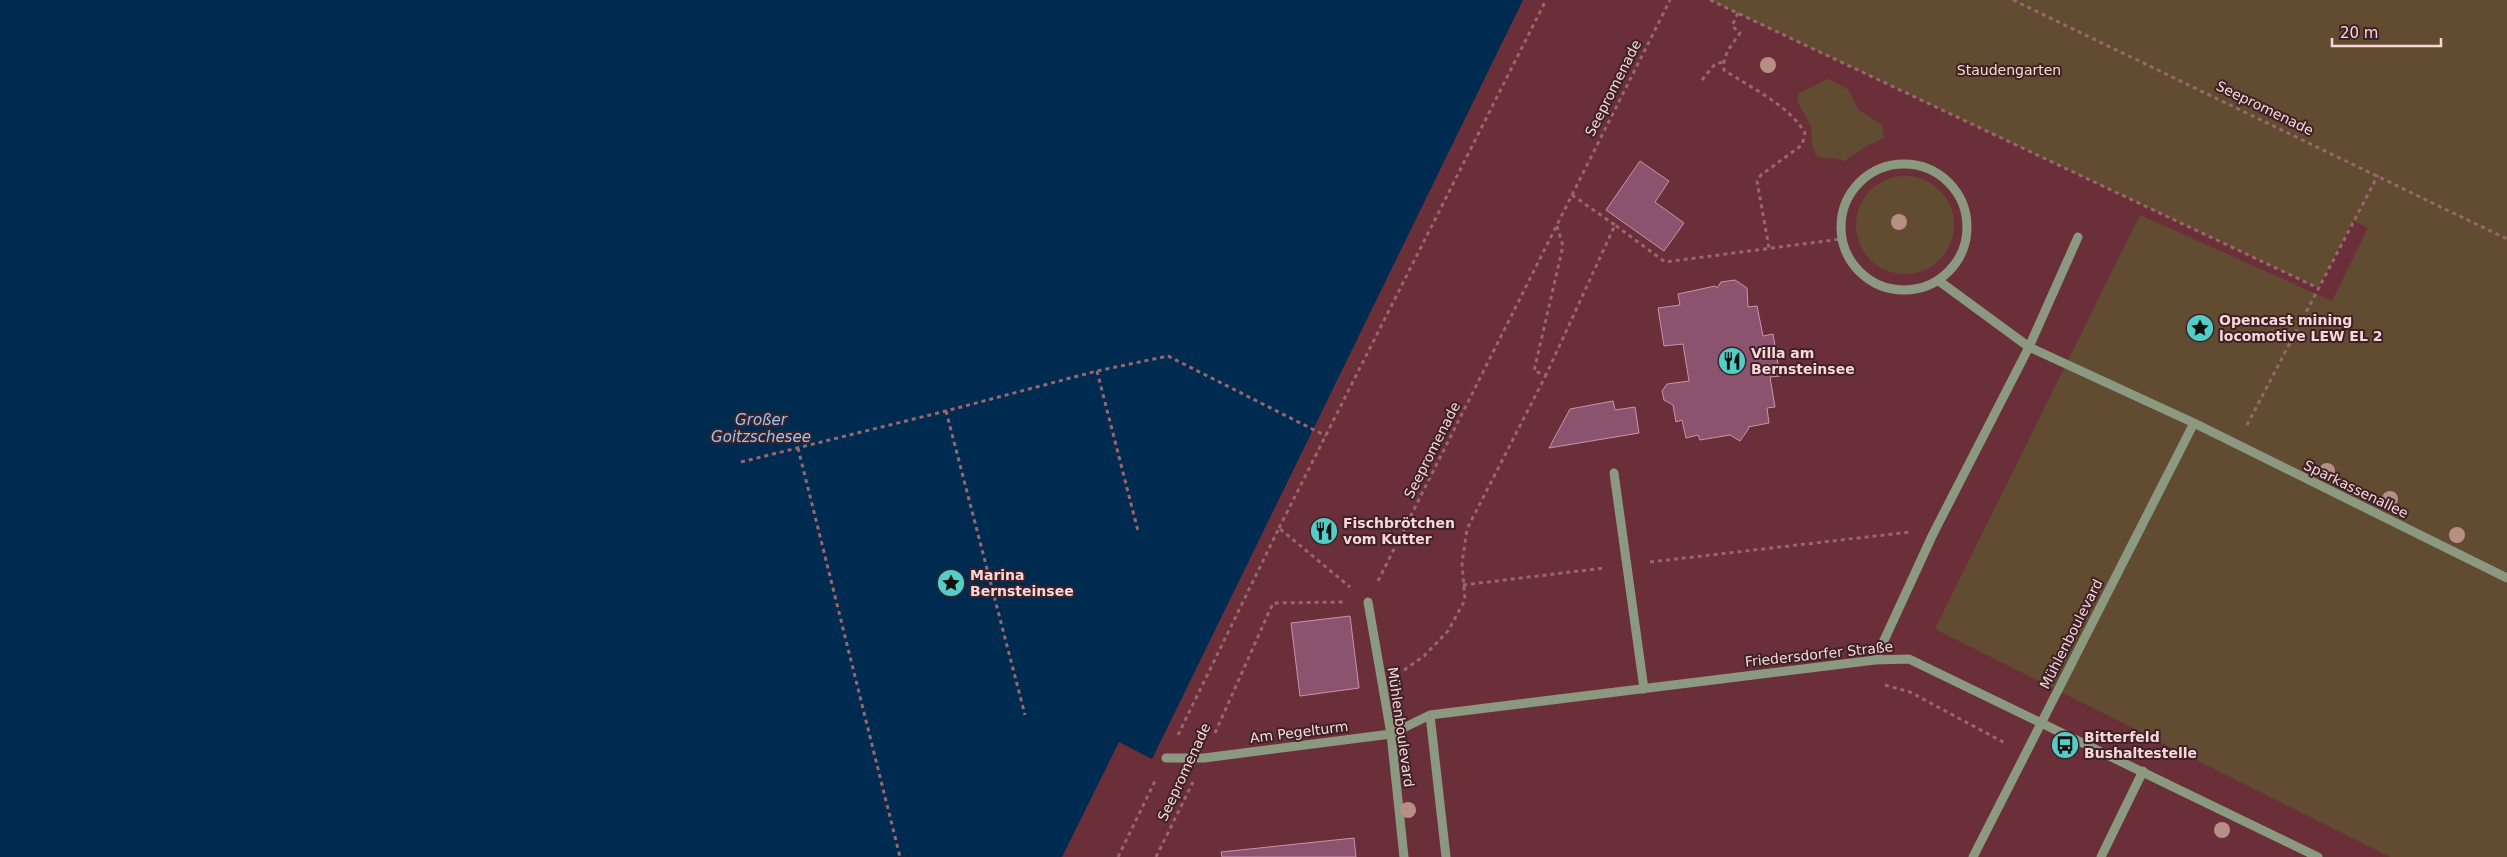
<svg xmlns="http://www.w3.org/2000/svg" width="2507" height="857" font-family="'DejaVu Sans',sans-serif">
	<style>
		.green { fill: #624c31 }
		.water { fill: #002b51 }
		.building { fill: #8c536e; stroke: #cf90ad }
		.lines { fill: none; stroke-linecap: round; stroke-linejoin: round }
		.path { stroke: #9a666e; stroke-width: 3; stroke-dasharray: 4 4; stroke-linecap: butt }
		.minor { stroke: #8c9981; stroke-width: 9 }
		.tree { fill: #b88f85 }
		.labels { text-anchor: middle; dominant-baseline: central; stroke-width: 4; stroke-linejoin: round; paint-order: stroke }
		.park-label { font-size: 14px; fill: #f7dec3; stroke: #3d2226 }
		.street-label { font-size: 14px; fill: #fad5d9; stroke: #3d2226 }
		.poi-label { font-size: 14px; font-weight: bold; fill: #fad5d9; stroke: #3d2226; text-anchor: start }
		.water-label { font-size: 15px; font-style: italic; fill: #94c4f8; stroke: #3d2226 }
	</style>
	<rect width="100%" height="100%" fill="#6a2f39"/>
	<path class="green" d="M1710,0H2507V857H2390L1935,629L2140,215L2332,301L2368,228L2353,221L2318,288Z
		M1828,79L1848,89L1858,109L1882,125L1884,138L1865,147L1844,161C1834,156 1826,160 1816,156L1812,144L1811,126L1797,101L1799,93Z
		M1856 225a49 49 0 1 1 98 0a49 49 0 1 1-98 0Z"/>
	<path class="water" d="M0,0H1523L1152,759L1119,742L1062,857H0Z"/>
	<path class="building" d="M1640,161L1669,181L1655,202L1684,223L1664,251L1606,210Z
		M1735,280L1747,288L1748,307L1757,306L1763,336L1773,334L1780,376L1770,377L1775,407L1767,408L1769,423L1748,427L1749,428L1740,441L1730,435L1700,440L1698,435L1686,438L1682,420L1676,422L1673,405L1664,400L1662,391L1667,384L1689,381L1683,344L1664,346L1658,308L1680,305L1678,294L1715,286L1717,288L1721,282Z
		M1613,401L1615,410L1635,407L1639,433L1549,448L1570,409Z
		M1350,616L1359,688L1300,696L1291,623Z
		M1354,838L1356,857H1222L1221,852Z"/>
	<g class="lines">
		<path class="path" d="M1710,0L2318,288
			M2013,0L2507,239
			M1738,13L1732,26L1740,33C1732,45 1722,55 1724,70C1751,88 1789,105 1805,133L1802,145L1761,175L1757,181L1769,248
			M1702,80L1715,64L1723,62
			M1572,195L1615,225
			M1557,226L1563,246L1534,371L1546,375L1615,225L1665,262L1841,239
			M1097,371L1138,531
			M946,411L1025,715
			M2247,425L2378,175
			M798,448L900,857
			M741,462L946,411L1097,371L1168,356L1326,436
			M1279,528L1546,0
			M1650,562L1910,532
			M1378,581L1670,0
			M1463,585L1604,568
			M1404,670L1424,656L1448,631L1465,600L1462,563L1467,529L1546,375
			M1885,685L1910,692L2005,743
			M1215,733L1273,603L1345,602
			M1178,735L1279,528L1350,587
			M1118,857L1156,779
			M1156,857L1193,782"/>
		<path class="minor" d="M1841 227a63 63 0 1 1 126 0a63 63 0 1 1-126 0Z
			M1939,281L2029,347L2194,423L2507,578
			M1614,473L1644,689
			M1368,602L1391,734L1404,857
			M1875,660L1933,534L2029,347L2078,237
			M1430,715L1446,857
			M1166,758H1204L1391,734L1430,715L1875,660L1909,659L2318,857
			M1973,857L2194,423
			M2101,857L2143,771"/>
	</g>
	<g class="tree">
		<circle cx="1768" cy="65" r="8"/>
		<circle cx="1899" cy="222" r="8"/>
		<circle cx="2327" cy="471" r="8"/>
		<circle cx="2390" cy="499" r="8"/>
		<circle cx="2457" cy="535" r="8"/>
		<circle cx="1408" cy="810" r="8"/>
		<circle cx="2222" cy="830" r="8"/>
	</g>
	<defs>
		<symbol id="sight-disc" viewBox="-11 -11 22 22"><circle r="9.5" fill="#54cdc7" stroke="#3d2226"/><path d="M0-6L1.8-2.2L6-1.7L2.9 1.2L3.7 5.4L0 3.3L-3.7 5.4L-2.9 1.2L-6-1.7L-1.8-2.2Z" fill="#111"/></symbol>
		<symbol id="restaurant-disc" viewBox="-11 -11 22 22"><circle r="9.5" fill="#54cdc7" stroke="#3d2226"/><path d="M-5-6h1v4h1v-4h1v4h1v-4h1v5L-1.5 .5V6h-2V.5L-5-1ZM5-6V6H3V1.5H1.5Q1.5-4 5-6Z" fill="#111"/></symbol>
		<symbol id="bus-disc" viewBox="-11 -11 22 22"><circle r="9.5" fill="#54cdc7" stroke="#3d2226"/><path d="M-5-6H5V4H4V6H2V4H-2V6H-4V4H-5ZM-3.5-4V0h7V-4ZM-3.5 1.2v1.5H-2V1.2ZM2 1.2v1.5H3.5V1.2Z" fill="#111"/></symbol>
	</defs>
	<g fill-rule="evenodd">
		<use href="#sight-disc" x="2184" y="312" width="32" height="32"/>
		<use href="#restaurant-disc" x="1716" y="345" width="32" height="32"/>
		<use href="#restaurant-disc" x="1308" y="515" width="32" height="32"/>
		<use href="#sight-disc" x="935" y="567" width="32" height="32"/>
		<use href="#bus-disc" x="2049" y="729" width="32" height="32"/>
	</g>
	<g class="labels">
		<g class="park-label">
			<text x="2009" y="70">Staudengarten</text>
		</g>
		<g class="street-label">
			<text transform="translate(1613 88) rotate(-63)">Seepromenade</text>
			<text transform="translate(2265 108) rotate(26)">Seepromenade</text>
			<text transform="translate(1432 450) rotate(-63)">Seepromenade</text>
			<text transform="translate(2356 489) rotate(26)">Sparkassenallee</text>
			<text transform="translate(2071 634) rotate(-63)">Mühlenboulevard</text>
			<text transform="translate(1819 654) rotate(-6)">Friedersdorfer Straße</text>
			<text transform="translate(1401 727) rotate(82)">Mühlenboulevard</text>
			<text transform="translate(1299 732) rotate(-7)">Am Pegelturm</text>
			<text transform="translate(1184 772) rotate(-65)">Seepromenade</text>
		</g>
		<g class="poi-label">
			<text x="2219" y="320">Opencast mining<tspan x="2219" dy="16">locomotive LEW EL 2</tspan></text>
			<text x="1751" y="353">Villa am<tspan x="1751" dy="16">Bernsteinsee</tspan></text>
			<text x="1343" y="523">Fischbrötchen<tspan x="1343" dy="16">vom Kutter</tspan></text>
			<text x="970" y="575">Marina<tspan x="970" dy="16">Bernsteinsee</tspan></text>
			<text x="2084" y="737">Bitterfeld<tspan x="2084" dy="16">Bushaltestelle</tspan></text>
		</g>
		<g class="water-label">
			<text x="761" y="420">Großer<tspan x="761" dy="17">Goitzschesee</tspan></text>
		</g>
	</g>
	<path d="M2332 38v8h109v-8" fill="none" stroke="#fad5d9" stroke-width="2.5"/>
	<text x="2340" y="38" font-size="15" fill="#fad5d9" stroke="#3d2226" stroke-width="4" paint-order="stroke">20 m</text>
</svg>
